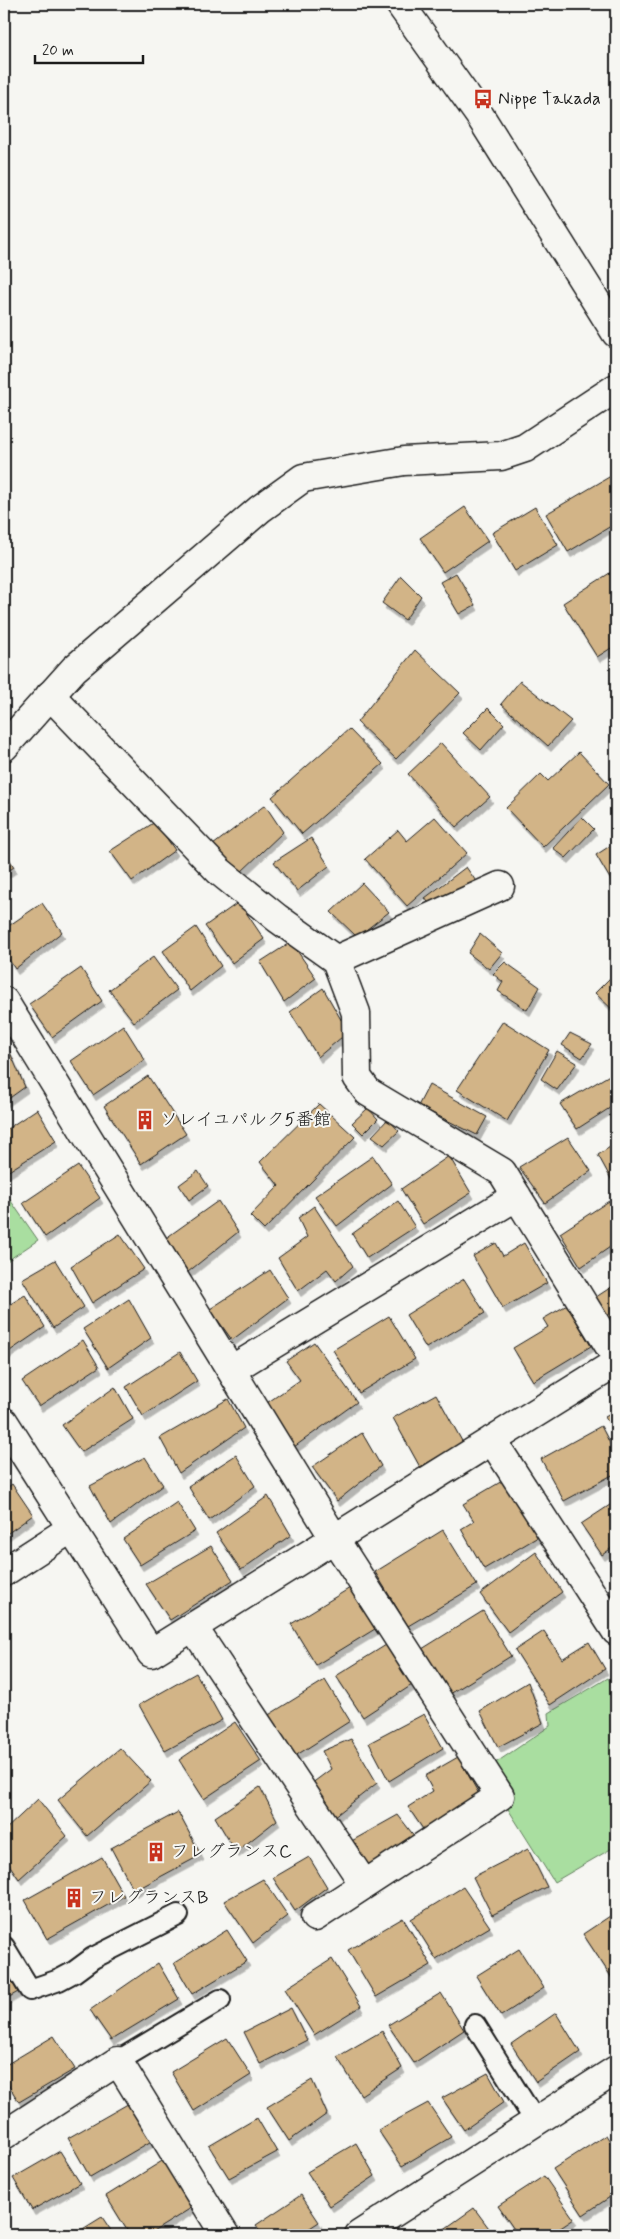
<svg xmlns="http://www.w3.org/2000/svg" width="620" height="2239" font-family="Mynerve,'Klee One',sans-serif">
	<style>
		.green { fill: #a9dea0; stroke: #627d5e }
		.building { fill: #d2b487; stroke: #1c1c1c; filter: url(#shadow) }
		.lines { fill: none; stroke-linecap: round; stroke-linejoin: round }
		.lane-casing { stroke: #1c1c1c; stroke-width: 24 }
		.street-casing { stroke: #1c1c1c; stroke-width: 31 }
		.secondary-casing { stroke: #1c1c1c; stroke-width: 31 }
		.lane { stroke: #f6f6f2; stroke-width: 20 }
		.street { stroke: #f6f6f2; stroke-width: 28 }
		.secondary { stroke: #f6f6f2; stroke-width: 28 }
		.labels { text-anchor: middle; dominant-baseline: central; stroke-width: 4; stroke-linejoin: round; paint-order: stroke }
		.poi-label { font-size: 18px; fill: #1c1c1c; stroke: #f6f6f2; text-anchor: start }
	</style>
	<defs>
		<filter id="shadow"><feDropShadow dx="3" dy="5.5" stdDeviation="0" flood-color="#0004"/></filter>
	</defs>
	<rect width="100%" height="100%" fill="#f6f6f2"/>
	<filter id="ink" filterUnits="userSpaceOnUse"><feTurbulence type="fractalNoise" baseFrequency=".02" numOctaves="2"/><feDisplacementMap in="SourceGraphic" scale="10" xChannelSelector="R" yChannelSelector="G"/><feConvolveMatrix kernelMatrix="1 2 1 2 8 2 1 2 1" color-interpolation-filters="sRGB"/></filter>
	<g filter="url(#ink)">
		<path class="green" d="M4,1191L38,1240L4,1263Z
			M608,1678L616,1692V1846L554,1882L503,1801L491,1766L550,1726L549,1713Z"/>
		<path class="building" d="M616,473V523L568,552L546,514Z
			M465,507L488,541L443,572L420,538Z
			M535,507L558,545L515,571L492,533Z
			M616,569V645L597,657L563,603Z
			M456,573L475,605L459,614L440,582Z
			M401,576L421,596L405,620L382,603Z
			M415,650L460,693L396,759L357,722Z
			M520,681L571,721L548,746L501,704Z
			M488,708L504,724L481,750L463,733Z
			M349,729L383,764L302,834L272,797Z
			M441,743L490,797L456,827L408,774Z
			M579,752L609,784L543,847L506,808L541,774L548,781Z
			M265,805L283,832L240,873L213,845Z
			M435,817L467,853L407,906L365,859L398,830L407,841Z
			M582,817L594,829L566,858L553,848Z
			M155,822L175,850L132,881L110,851Z
			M311,838L329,866L297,891L274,862Z
			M616,842V879L612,882L596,855Z
			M4,850L14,867L4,874Z
			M466,867L478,884L433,909L425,898Z
			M362,883L389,912L357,937L331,912Z
			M239,902L264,939L232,963L205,926Z
			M42,903L62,932L15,969L4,952V929Z
			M196,927L221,966L190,991L163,951Z
			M480,934L502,953L489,969L468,953Z
			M291,942L316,978L284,1002L260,962Z
			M153,957L177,990L134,1022L109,990Z
			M505,962L540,987L527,1010L498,991L503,982L493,974Z
			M81,968L102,1001L52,1037L29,1004Z
			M616,972V1013L595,993Z
			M323,988L348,1032L318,1057L290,1012Z
			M503,1021L549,1050L507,1121L457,1090Z
			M123,1025L145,1060L93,1095L71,1061Z
			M570,1033L592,1044L582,1058L562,1045Z
			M9,1050L25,1087L4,1102V1053Z
			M557,1051L577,1063L557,1090L541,1079Z
			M613,1073L616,1077V1104L577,1129L560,1104Z
			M148,1076L186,1134L141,1164L104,1106Z
			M429,1085L487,1117L477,1135L418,1106Z
			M319,1104L355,1137L264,1230L250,1216L279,1186L260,1162Z
			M368,1108L378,1119L363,1134L352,1123Z
			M37,1109L56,1141L4,1174V1131Z
			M388,1119L399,1131L384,1145L372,1136Z
			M568,1137L591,1171L545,1203L519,1167Z
			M616,1143V1188L598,1155Z
			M373,1156L392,1184L337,1226L315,1196Z
			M449,1156L471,1193L423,1224L401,1189Z
			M78,1166L100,1198L45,1237L23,1203Z
			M198,1171L208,1186L189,1200L179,1185Z
			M218,1201L238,1232L188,1272L166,1238Z
			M398,1201L415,1227L367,1258L352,1234Z
			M609,1201L616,1211V1243L581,1267L560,1233Z
			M314,1206L353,1266L336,1281L327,1269L298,1291L278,1258L307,1237L298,1218Z
			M120,1234L144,1269L92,1303L71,1266Z
			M496,1243L503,1256L524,1243L547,1283L503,1308L473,1256Z
			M55,1260L84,1307L53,1328L22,1279Z
			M270,1270L288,1298L232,1340L210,1309Z
			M464,1279L485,1313L426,1348L406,1315Z
			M616,1284V1337L593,1299Z
			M25,1295L45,1327L4,1355V1308Z
			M129,1299L151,1338L108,1368L83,1329Z
			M567,1305L591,1346L533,1381L513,1348L548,1327L543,1319Z
			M389,1316L415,1359L359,1393L333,1350Z
			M83,1340L99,1367L39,1406L22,1381Z
			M314,1342L357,1402L294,1447L264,1405L300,1380L286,1361Z
			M180,1352L197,1381L143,1416L126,1387Z
			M115,1387L133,1419L81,1452L62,1425Z
			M436,1394L463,1443L420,1467L393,1418Z
			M228,1399L244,1428L179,1473L160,1438Z
			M616,1411V1436L605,1417Z
			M601,1426L616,1455V1473L564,1501L541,1459Z
			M362,1433L381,1466L337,1501L312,1467Z
			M236,1455L255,1486L209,1520L188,1486Z
			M145,1457L163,1485L111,1524L90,1486Z
			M509,1477L543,1534L484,1569L461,1529L474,1521L463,1504Z
			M12,1484L33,1515L4,1536V1490Z
			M268,1496L291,1535L241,1570L216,1533Z
			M616,1501V1545L602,1555L581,1524Z
			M177,1502L195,1531L140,1565L123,1539Z
			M443,1530L477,1585L408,1626L375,1572Z
			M211,1546L233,1580L170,1620L146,1584Z
			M536,1552L562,1592L508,1632L480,1594Z
			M616,1568V1579L611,1572Z
			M350,1588L375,1629L316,1665L291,1624Z
			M483,1611L511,1656L450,1694L422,1649Z
			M544,1631L562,1659L589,1642L605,1669L550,1705L515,1650Z
			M386,1645L412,1685L363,1717L336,1676Z
			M196,1673L222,1720L165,1751L139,1705Z
			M325,1680L350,1721L292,1758L267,1716Z
			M528,1682L543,1723L498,1747L480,1711Z
			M424,1714L443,1748L389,1781L369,1743Z
			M235,1722L261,1761L204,1799L179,1760Z
			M351,1739L377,1783L334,1817L311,1784L331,1769L322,1751Z
			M120,1748L151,1781L87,1836L58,1800Z
			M458,1757L479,1794L425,1832L408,1807L433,1791L425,1776Z
			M260,1787L277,1820L236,1852L215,1817Z
			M38,1799L67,1836L19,1879L4,1857V1831Z
			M178,1812L201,1855L134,1891L111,1848Z
			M398,1815L415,1837L366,1870L348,1843Z
			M528,1849L547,1887L492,1915L473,1877Z
			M102,1857L124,1896L47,1939L25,1900Z
			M309,1857L327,1887L295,1911L273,1878Z
			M263,1879L288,1916L253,1943L224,1901Z
			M463,1887L490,1927L436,1959L411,1919Z
			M616,1912V1984L583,1934Z
			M403,1918L431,1965L376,1997L348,1950Z
			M227,1930L247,1961L192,1994L174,1963Z
			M519,1949L544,1988L501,2016L476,1976Z
			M332,1959L361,2006L314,2035L285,1989Z
			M158,1963L179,1999L111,2040L90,2010Z
			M4,1967L18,1992L4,2000Z
			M441,1993L464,2030L414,2063L388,2025Z
			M291,2008L307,2040L260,2064L244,2032Z
			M556,2013L580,2052L536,2082L511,2044Z
			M382,2031L402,2068L361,2095L337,2057Z
			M54,2036L75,2069L19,2102L4,2078V2066Z
			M227,2038L251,2075L194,2111L171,2072Z
			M488,2073L504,2102L464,2130L442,2098Z
			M312,2080L327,2114L289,2141L267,2107Z
			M133,2101L155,2139L90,2177L68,2138Z
			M4,2103L10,2114L4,2117Z
			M428,2103L451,2137L402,2166L378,2130Z
			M257,2118L277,2152L229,2178L209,2146Z
			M606,2135L616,2151V2193L583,2215L553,2169Z
			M356,2143L375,2176L330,2206L307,2172Z
			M60,2151L80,2183L32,2210L13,2178Z
			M167,2158L196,2205L148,2235H130L106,2196Z
			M544,2176L574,2219L550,2235H518L498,2206Z
			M301,2195L319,2222L299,2235H263L256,2225Z
			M474,2208L494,2235H436Z
			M102,2217L114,2235H73Z"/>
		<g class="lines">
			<defs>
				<path id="lane" d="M4,1947L30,1990L59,1980L74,1972L93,1958L178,1915
					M475,2025L536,2122
					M118,2061L220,2000"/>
				<path id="street" d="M400,4L480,116L616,333
					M50,695L219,871L277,918L336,960L356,1013L357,1077L368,1092L502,1172L616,1357
					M336,960L500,886
					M4,1001L334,1538L500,1796L315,1917
					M231,1370L517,1196
					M4,1422L151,1653L616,1363
					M492,1440L616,1631
					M4,1572L72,1528
					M193,1627L364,1884
					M4,2135L118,2061L225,2235
					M359,2235L616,2070"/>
				<path id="secondary" d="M4,747L74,669L260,509L303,478L404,461L501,456L525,448L616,388"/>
			</defs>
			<use href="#lane" class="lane-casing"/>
			<use href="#street" class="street-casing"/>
			<use href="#secondary" class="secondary-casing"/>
			<use href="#lane" class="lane"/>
			<use href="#street" class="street"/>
			<use href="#secondary" class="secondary"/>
		</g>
	</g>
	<defs>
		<symbol id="bus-bare" viewBox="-9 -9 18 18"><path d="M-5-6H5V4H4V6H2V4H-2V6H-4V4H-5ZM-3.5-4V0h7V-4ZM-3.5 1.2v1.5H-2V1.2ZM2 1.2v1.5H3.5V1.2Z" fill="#c8321e" stroke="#f6f6f2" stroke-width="2.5" paint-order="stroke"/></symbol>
		<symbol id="building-bare" viewBox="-9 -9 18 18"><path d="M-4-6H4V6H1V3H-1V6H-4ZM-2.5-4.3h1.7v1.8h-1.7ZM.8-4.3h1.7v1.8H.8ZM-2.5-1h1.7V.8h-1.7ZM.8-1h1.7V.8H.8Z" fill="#c8321e" stroke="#f6f6f2" stroke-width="2.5" paint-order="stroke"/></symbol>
	</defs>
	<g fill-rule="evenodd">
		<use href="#bus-bare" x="469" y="85" width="28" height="28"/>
		<use href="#building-bare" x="131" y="1106" width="28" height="28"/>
		<use href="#building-bare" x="142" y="1838" width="28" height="28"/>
		<use href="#building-bare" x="60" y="1884" width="28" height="28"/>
	</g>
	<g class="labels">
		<g class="poi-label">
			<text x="498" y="99">Nippe Takada</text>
			<text x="160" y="1120">ソレイユパルク5番館</text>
			<text x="171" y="1852">フレグランスC</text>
			<text x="89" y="1898">フレグランスB</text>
		</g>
	</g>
	<rect width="620" height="2239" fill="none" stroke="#f6f6f2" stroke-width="20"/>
	<rect x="10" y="10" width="600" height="2219" fill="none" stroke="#1c1c1c" stroke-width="2" filter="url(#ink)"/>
	<path d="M35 55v8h108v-8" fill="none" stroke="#1c1c1c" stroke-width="2.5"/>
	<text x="42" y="55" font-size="15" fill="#1c1c1c" stroke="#f6f6f2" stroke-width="4" paint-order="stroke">20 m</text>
</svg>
